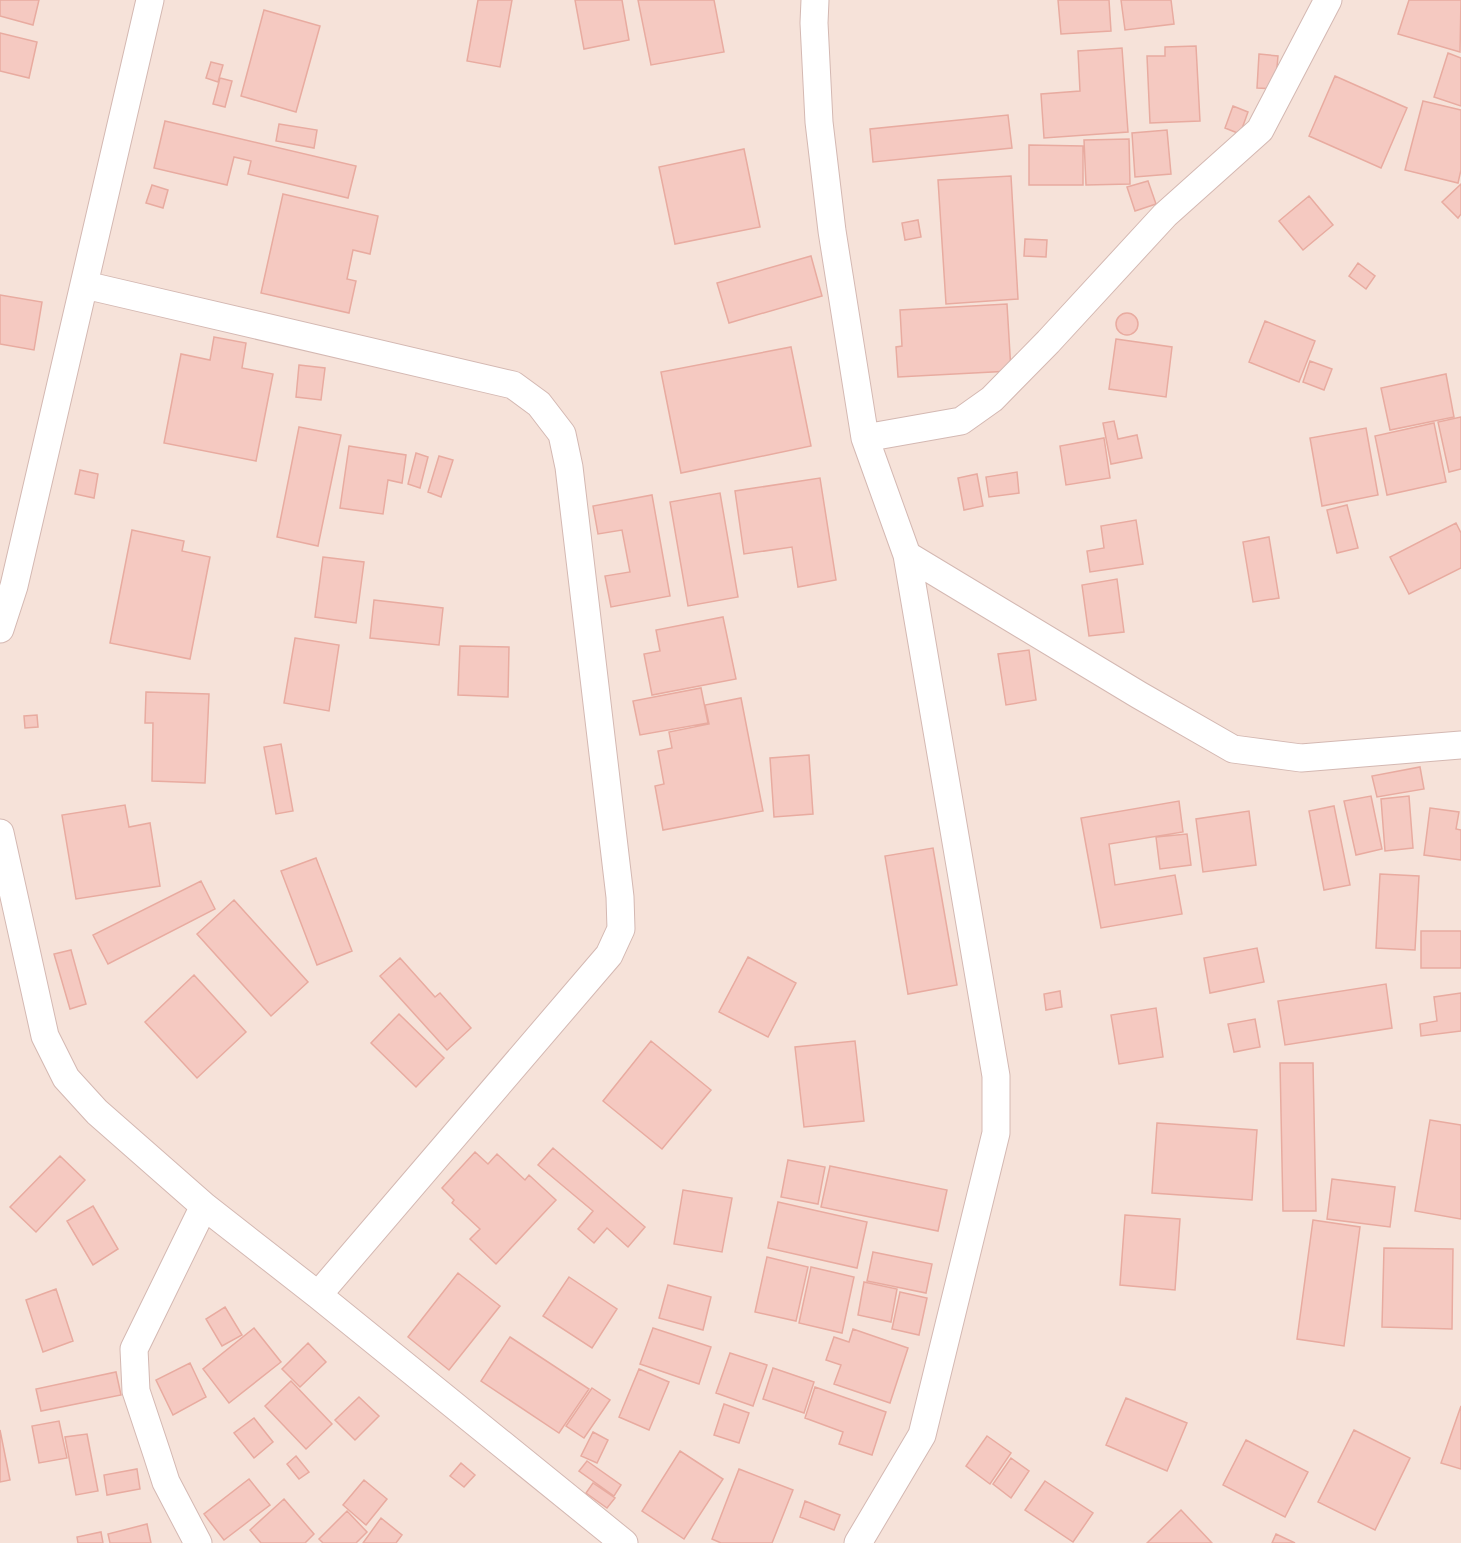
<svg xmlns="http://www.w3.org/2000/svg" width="1461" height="1543" font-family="'Varela Round',sans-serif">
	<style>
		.residential { fill: #f6e2d9 }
		.building { fill: #f5c9c1; stroke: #e8aba0; stroke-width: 1.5 }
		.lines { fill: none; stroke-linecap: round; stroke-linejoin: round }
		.street-casing { stroke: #d4b8b2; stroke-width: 29 }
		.street { stroke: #fff; stroke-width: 27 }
	</style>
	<rect width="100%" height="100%" fill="#fef2eb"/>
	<path class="residential" d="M0,0H1461V1543H0Z"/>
	<path class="building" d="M0,0H39L33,25L0,16Z
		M478,0H512L500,67L467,61Z
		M575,0H622L629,40L584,49Z
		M638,0H714L724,52L651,65Z
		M1058,0H1109L1111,31L1061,34Z
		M1121,0H1171L1174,24L1125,30Z
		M1409,0H1461L1460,52L1398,34Z
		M264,10L320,26L296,112L241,96Z
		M0,33L37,42L29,78L0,71Z
		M1196,46L1200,121L1150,123L1147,56H1165V47Z
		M1122,48L1128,132L1044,138L1041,94L1080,91L1078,51Z
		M1448,53L1461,58V106L1434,97Z
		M1259,54L1278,56L1275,89L1257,88Z
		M211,62L223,65L218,82L206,78Z
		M1335,76L1407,108L1381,168L1309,136Z
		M220,78L232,81L225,107L213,104Z
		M1423,101L1461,110V170L1458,183L1405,170Z
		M1233,106L1248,112L1240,134L1225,128Z
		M1008,115L1012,148L873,162L870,129Z
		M165,121L356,166L348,198L248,174L251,161L234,157L227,185L154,168Z
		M279,124L317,130L314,148L276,141Z
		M1167,130L1171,174L1135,177L1132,133Z
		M1129,139L1130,184L1086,185L1084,140Z
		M1029,145L1083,146V185H1029Z
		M744,149L760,227L675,244L659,167Z
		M1011,176L1018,299L946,304L938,180Z
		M1148,181L1156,204L1135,211L1127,187Z
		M1461,184V214L1458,218L1442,202Z
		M152,185L168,190L163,208L146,203Z
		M283,194L378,216L370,254L353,250L347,279L356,281L349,313L261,293Z
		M1309,196L1333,225L1303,250L1279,221Z
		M918,220L921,237L905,240L902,223Z
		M1025,239L1047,240L1046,257L1024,256Z
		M811,256L822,296L729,323L717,283Z
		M1358,263L1375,276L1366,289L1349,276Z
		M0,295L42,302L34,350L0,344Z
		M1007,304L1011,371L898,377L896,347L902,346L900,310Z
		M1116 324a11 11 0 1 1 22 0a11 11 0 1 1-22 0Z
		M1265,321L1315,341L1299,382L1249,362Z
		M214,337L246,343L242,368L273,374L256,461L164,443L181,354L210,360Z
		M1116,339L1172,347L1166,397L1109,389Z
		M791,347L811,446L681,473L661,372Z
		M1310,361L1332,369L1324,390L1303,382Z
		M299,365L325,368L321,400L296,397Z
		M1446,374L1454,417L1390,430L1381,388Z
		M1461,417V469L1449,472L1438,422Z
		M1114,421L1118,439L1137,435L1142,458L1111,464L1103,423Z
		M1434,423L1446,482L1387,495L1375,436Z
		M299,427L341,435L318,546L277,537Z
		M1366,428L1378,495L1322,506L1310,438Z
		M1104,438L1110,478L1066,485L1060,446Z
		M349,446L406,455L402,483L388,480L383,514L340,508Z
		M416,453L428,457L420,488L408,484Z
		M439,456L453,460L441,497L428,492Z
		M80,470L98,474L94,498L75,494Z
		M1017,472L1019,493L989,497L986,477Z
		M977,474L983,506L964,510L958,478Z
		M820,478L836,580L798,587L792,547L744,554L735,491Z
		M720,493L738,597L688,606L670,502Z
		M652,495L670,596L611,607L605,576L630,572L622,530L598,534L593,506Z
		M1347,505L1358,548L1337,553L1327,510Z
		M1136,520L1143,564L1090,572L1087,551L1104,548L1101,526Z
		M1456,523L1461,533V568L1409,594L1390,557Z
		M132,530L184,541L182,551L210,557L190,659L110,643Z
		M1269,537L1279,598L1253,602L1243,542Z
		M323,557L364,562L356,623L315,617Z
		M1117,579L1124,632L1089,636L1082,585Z
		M374,600L443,608L439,645L370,638Z
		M723,617L736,679L652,695L644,654L660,651L656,630Z
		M295,638L339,645L329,711L284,703Z
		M460,646L509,647L508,697L458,695Z
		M1029,650L1036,700L1006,705L998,654Z
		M701,688L708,723L640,735L633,701Z
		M146,692L209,694L205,783L152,781L153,723H145Z
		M741,698L763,811L663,830L655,786L664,784L658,751L672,748L669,732L709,724L705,705Z
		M37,715L38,727L25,728L24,716Z
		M281,744L293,811L276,814L264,747Z
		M809,755L813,814L774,817L770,758Z
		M1420,767L1424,789L1377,797L1372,776Z
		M1371,796L1382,849L1356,855L1344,801Z
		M1409,796L1413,848L1385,851L1381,799Z
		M1179,801L1183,832L1109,844L1115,885L1175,875L1182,914L1101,928L1081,818Z
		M125,805L129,827L150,823L160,886L76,899L62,815Z
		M1334,806L1350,885L1324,890L1309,811Z
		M1430,808L1459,812L1456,829L1461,830V860L1424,855Z
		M1249,811L1256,865L1203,872L1196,819Z
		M1187,834L1191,865L1160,869L1156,837Z
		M933,848L957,985L908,994L885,856Z
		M316,858L352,951L317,965L281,871Z
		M1380,874L1419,876L1415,950L1376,948Z
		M201,881L215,909L108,964L93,935Z
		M234,900L308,982L271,1016L197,934Z
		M1421,931H1461V968H1421Z
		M1257,948L1264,982L1210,993L1204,958Z
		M71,950L86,1004L70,1009L54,954Z
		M748,957L796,983L768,1037L719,1012Z
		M400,958L435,997L440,993L471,1028L447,1050L380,976Z
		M194,975L246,1032L197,1078L145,1022Z
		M1386,984L1392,1028L1285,1045L1278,1001Z
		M1060,991L1062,1007L1046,1010L1044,994Z
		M1461,993V1031L1421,1036L1420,1024L1437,1021L1434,997Z
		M1156,1008L1163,1057L1119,1064L1111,1015Z
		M399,1014L444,1058L416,1087L371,1043Z
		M1255,1019L1260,1047L1234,1052L1228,1024Z
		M651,1041L711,1090L662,1149L603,1101Z
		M855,1041L864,1121L804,1127L795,1047Z
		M1280,1063H1313L1316,1211H1283Z
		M1430,1120L1461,1125V1219L1415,1211Z
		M1157,1123L1257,1130L1252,1200L1152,1193Z
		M553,1148L645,1227L628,1247L607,1228L594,1243L578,1229L593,1211L538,1165Z
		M475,1152L488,1164L497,1154L525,1180L529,1175L556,1200L496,1264L470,1239L480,1229L452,1203L454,1200L442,1188Z
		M60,1156L85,1180L36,1232L10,1207Z
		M788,1160L825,1167L818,1204L781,1197Z
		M830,1166L947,1190L938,1231L821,1207Z
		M1332,1179L1395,1187L1390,1227L1327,1219Z
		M683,1190L732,1198L722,1252L674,1244Z
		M778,1202L867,1222L857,1268L768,1248Z
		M93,1206L118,1249L93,1265L67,1221Z
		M1125,1215L1180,1219L1175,1290L1120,1285Z
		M1313,1220L1360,1227L1344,1346L1297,1339Z
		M1384,1248L1453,1249L1452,1329L1382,1327Z
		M873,1252L932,1264L926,1293L867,1281Z
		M767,1257L808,1267L796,1321L755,1312Z
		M811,1267L854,1277L842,1333L799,1323Z
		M458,1273L500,1306L449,1370L408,1337Z
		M569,1277L617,1309L592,1348L543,1316Z
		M864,1282L897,1289L891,1322L858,1315Z
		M668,1285L711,1297L703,1330L659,1318Z
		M56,1289L73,1341L43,1352L26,1300Z
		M900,1292L927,1298L919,1335L892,1329Z
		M225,1307L242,1335L222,1346L206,1319Z
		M254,1328L281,1362L229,1403L203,1369Z
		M653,1328L711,1347L699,1384L640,1364Z
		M853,1329L908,1348L890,1403L834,1384L841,1365L826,1360L834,1337L849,1342Z
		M510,1337L589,1389L559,1433L481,1381Z
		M308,1343L326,1362L300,1387L282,1369Z
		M730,1353L767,1365L753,1406L716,1393Z
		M190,1363L206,1397L173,1415L156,1380Z
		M773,1368L814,1382L804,1413L763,1399Z
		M639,1369L669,1382L649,1430L619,1417Z
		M116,1372L121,1395L41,1411L36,1389Z
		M291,1381L332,1424L306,1449L265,1406Z
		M815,1387L886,1412L872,1455L839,1444L843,1432L805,1418Z
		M592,1388L610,1400L584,1438L566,1426Z
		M359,1397L379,1416L355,1440L335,1420Z
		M1126,1398L1187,1423L1167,1471L1106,1445Z
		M724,1404L749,1413L739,1443L714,1435Z
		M1461,1406V1469L1441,1463Z
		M254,1418L273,1442L254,1458L234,1433Z
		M59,1421L67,1458L39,1463L32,1426Z
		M0,1430L10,1480L0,1482Z
		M1354,1430L1410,1458L1375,1530L1318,1502Z
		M593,1432L608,1440L597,1463L581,1456Z
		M87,1434L98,1491L76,1495L65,1437Z
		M987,1436L1011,1453L990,1484L966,1466Z
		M1246,1440L1308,1472L1285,1517L1223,1485Z
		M680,1451L723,1479L684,1539L642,1511Z
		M296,1456L309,1472L299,1479L287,1464Z
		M1011,1458L1029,1471L1011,1498L993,1484Z
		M587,1461L621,1485L614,1496L579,1471Z
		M461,1463L475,1475L464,1487L450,1476Z
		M137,1469L140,1489L107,1495L104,1475Z
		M739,1469L793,1490L772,1543H721L712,1539Z
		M249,1479L270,1505L224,1540L204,1514Z
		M364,1480L387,1499L366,1525L343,1505Z
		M1045,1481L1093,1513L1073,1542L1025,1510Z
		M593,1483L615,1498L607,1508L586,1493Z
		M284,1499L314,1534L305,1543H261L250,1530Z
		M805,1501L840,1515L834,1530L800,1517Z
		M1181,1510L1212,1543H1147Z
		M347,1511L367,1532L356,1543H323L319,1539Z
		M381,1518L402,1535L396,1543H363Z
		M147,1524L151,1543H110L108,1534Z
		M101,1532L103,1543H78L77,1537Z
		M1276,1534L1295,1543H1272Z"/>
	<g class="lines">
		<defs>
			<path id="street" d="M815,0L814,23L819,122L832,231L865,438L907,555L996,1076V1133L922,1435L858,1543
				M85,285L513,385L539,404L562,434L569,467L620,897L621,929L609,955L318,1295
				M865,438L961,421L992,399L1048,342L1165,215L1260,130L1328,0
				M907,555L1139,695L1233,749L1301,758L1461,745
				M0,629L14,586L150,0
				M0,833L45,1036L66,1078L97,1112L204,1206L318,1295L624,1543
				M198,1543L166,1482L157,1454L136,1391L134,1349L204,1206"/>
		</defs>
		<use href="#street" class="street-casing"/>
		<use href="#street" class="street"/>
	</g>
</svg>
